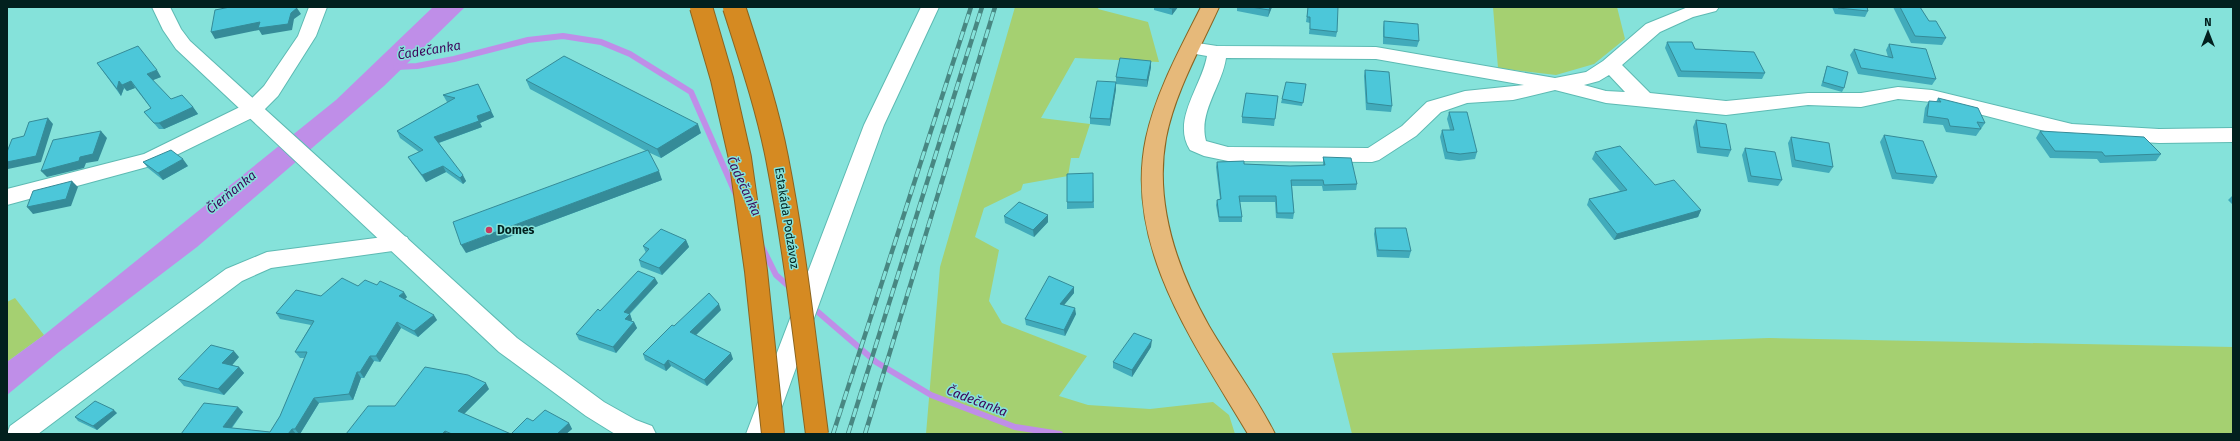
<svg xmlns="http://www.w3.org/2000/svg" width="2240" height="441" font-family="'Fira Sans',sans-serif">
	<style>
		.green { fill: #a5d071 }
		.water { fill: #bf8ee8 }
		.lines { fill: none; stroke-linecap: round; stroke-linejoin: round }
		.stream { stroke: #bf8ee8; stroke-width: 6 }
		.street-casing { stroke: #5dbab3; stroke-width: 2 }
		.secondary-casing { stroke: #5dbab3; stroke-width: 2 }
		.primary-casing { stroke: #8b6521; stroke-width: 2 }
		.street { fill: #fff; fill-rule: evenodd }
		.secondary { fill: #fff; fill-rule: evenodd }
		.primary { fill: #e6b97a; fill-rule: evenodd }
		.rail-casing { stroke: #488782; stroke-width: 4.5 }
		.rail { stroke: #85e2da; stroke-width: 3; stroke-dasharray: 9; stroke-linecap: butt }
		.highway-bridge-casing { stroke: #8b6521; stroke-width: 24; stroke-linecap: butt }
		.highway-bridge { stroke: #d58a22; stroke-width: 22 }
		.wall { fill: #41abbb }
		.shaded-wall { fill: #358b98 }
		.building { fill: #4cc7d9; stroke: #358b98 }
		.poi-dot { fill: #c93a61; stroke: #85e2da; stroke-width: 1.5 }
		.labels { text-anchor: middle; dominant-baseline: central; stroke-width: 3; stroke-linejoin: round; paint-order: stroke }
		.street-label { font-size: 12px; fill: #02201e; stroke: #85e2da }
		.poi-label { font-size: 12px; font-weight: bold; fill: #02201e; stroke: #85e2da; text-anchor: start }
		.water-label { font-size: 13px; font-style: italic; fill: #3d075a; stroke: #85e2da }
	</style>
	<rect width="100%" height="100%" fill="#85e2da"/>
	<path class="green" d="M1015,7H1099L1098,9L1148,22L1159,62L1075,58L1041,118L1090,124L1079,158H1071L1068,176L1023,184L1021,190L984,208L975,237L999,250L989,301L1002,323L1087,356L1059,396L1088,405L1150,409L1213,402L1229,415L1235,434H926L940,267Z
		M1493,7H1617L1625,39L1594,64L1556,75L1498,68Z
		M15,298L44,335L7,362V302Z
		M1769,338L2233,347V434H1352L1332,353Z"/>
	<path class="water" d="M433,7H465L384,86L197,247L59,352L7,395V362L44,335L336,100Z"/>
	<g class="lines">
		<path class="stream" d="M396,67L417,66L454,59L528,40L563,36L601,42L630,54L691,92L737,197
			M761,245L776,275L793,290
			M811,306L876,362L931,395L1015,427L1060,434"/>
		<defs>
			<path id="street" d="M309,7H327L316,36L278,96L260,114L158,164L7,205V189L144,154L246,104L264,86L298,36Z
				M1688,7H1719L1716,11L1693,17L1660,32L1622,65L1650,93L1726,101L1808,93H1861L1898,87L1932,90L2072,124L2159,129L2233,128V142L2159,143L2072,138L1932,102L1898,99L1861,107L1808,105L1726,115L1606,103L1555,90L1513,100L1467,103L1441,112L1416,136L1379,160L1372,162L1228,161L1204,156L1190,150C1171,120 1202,86 1207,56L1184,52L1181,48L1184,44L1191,42L1217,46L1376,47L1555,78L1586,72L1603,61L1646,24ZM1226,58L1376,59L1524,85L1465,91L1427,102L1402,126L1368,148L1228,147L1206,141C1198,112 1222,86 1226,58ZM1609,75L1625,92L1606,91L1584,85L1599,81Z
				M399,235L407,237L410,243L407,249L271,268L242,281L38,434H7L10,426L226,269L267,252Z"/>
			<path id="secondary" d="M152,7H170L181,29L190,41L517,338L604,402L636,420L652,426L656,434H615L586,416L499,352L176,49L163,30Z
				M921,7H939L884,125L772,434H746L864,125Z"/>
			<path id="primary" d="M1201,7H1219C1200,49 1175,92 1166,138C1154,204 1177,269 1209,326C1230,362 1256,396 1275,434H1248C1196,346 1123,247 1146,138C1156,92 1180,49 1201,7Z"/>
		</defs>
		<use href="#street" class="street-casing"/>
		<use href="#secondary" class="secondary-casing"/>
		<use href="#primary" class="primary-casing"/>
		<use href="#street" class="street"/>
		<use href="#secondary" class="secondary"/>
		<use href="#primary" class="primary"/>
		<defs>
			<path id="rail" d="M833,434L971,7
				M848,434L982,7
				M865,434L995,7"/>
		</defs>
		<use href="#rail" class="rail-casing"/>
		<use href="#rail" class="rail"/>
		<defs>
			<path id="highway-bridge" d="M701,7L722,79L740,158L756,271L773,434
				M734,7C750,57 767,107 777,158C795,250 805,342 817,434"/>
		</defs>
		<use href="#highway-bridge" class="highway-bridge-casing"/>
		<use href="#highway-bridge" class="highway-bridge"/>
	</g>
	<path class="wall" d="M1154,7H1178L1172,15L1154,10Z
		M1237,7H1272L1268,17L1237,11Z
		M1308,7L1337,32L1336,37L1309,34L1310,23L1306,22Z
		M1832,7H1867L1868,11L1865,17L1835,14Z
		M1893,7H1920L1929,21L1946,38L1942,45L1911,43Z
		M1384,21L1419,41L1417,47L1383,44V28Z
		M1667,42L1695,49L1765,73L1762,79L1678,77L1665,48Z
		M1889,44L1936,79L1932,85L1858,74L1850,55L1854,49L1888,57L1886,50Z
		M1151,61V67L1147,87L1116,84V89L1110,126L1090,124V118L1116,82V77Z
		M97,63L161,77L152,80L171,99L193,107L198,114L164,129H159L144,112L151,108L135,88L127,91L124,88L121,96Z
		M1827,66L1844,88L1842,92L1821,86L1826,69Z
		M1365,70L1392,106L1391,112L1366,110L1364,76Z
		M526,80L701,133L661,158L648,152L662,180L466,253L646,151L530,89Z
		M478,84L494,117L480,123L482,127L439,143L466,181L463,184L446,172L426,182L412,163L408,157L419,152L400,138L397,131L448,102H447L443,95Z
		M1306,84L1302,106L1281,103L1282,99Z
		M1278,96L1274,126L1242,123V117Z
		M1938,98L1985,123L1976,136L1946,132L1943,125L1923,123L1925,108L1929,101L1936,102Z
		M1449,112L1477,152L1475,159L1459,161L1445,159L1440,137L1442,130H1450L1447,119Z
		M1696,120L1731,150L1728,157L1697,153L1693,127Z
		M2040,131L2161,154L2156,161L2100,163L2097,159L2050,158L2036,138Z
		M1884,135L1937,177L1933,184L1892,179L1880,142Z
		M1791,137L1833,167L1829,173L1792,167L1788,143Z
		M1745,148L1782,180L1778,186L1748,182L1742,155Z
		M1595,152L1701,210L1698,217L1614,240L1587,205L1589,199L1620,191L1592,159Z
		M1323,157L1357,184L1356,190L1323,191L1322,186H1292L1294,213L1293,219L1276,218L1275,202H1240L1242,217V222H1219L1216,205L1217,200L1220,199L1216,167L1217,162L1244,164L1290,166L1323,165Z
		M143,162L188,166L163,180L148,168Z
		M1093,173L1094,208L1067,209V202Z
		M2233,195V205L2228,200Z
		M1004,216L1048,222L1034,237L1005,223Z
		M1375,228L1411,251L1409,258L1377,257L1374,234Z
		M686,240L689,247L662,275L641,267L639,260L646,253L643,246Z
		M658,283L630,314L632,320L631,321L634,322L637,328L616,353L579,340L576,334L600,311Z
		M358,286L407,297L405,299L437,320L418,337L401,328L380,362L374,361L364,378H361L353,400L319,403L300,434H181L238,407L243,412L232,428L270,432L280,416L305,358H300L295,352L311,325L280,319L276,313L321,296Z
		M1074,287V293L1064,305L1076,314L1065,336L1026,325L1025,319Z
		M721,310L696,335L733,359L707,386L671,366L666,371L645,360L643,354L674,326Z
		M1151,347L1132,377L1113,368V362Z
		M239,357L232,365L239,367L244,373L224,395L184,386L178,379Z
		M489,389L464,414L511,434L533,421L569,423L572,429L566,434H346L395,406Z
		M117,413L97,430L78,421L75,417Z"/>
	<path class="shaded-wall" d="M295,7H297V8L301,14L294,19L292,30L262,35L259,30L215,39L211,32L291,13Z
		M1173,7H1178L1172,15V9Z
		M1270,7H1272L1268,17L1269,10Z
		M1151,61V67L1147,87V80Z
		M157,70L161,77L151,81L147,74Z
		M119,81L124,88L121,96L117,89Z
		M131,81L135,88L127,91L122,85Z
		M1116,82V89L1110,126V119Z
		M193,107L198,114L164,129L159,123Z
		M491,111L494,117L480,123L482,127L438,143L434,137L477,116Z
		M48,118L53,124L41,162L8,169L7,167V162Z
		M698,124L701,133L661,158L657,149Z
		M101,131L107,138L98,161L86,163L84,168L47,177L41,171L80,157Z
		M183,159L188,166L163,180L158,173Z
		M443,166L446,172L426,182L422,175Z
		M659,171L662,180L466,253L461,245Z
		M463,175L466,181L463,184L460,178Z
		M72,181L78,187L71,206L33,214L27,207Z
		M1701,210L1698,217L1614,240L1617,234Z
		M1048,215V222L1034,237L1033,230Z
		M686,240L689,247L662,275L659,268Z
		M655,278L658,283L626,317L624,312Z
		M1074,287V293L1060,310V304Z
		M404,292L407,297L402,302L399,296Z
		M719,304L721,310L693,338L690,332Z
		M1075,308L1076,314L1065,336L1064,330Z
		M630,314L632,320L628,325L625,319Z
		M434,315L437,320L418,337L414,331Z
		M397,322L401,328L380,362L376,356Z
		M634,322L637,328L616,353L613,347Z
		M1152,340L1151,347L1132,377V370Z
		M234,351L239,357L228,370L222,363Z
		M731,353L733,359L707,386L704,380Z
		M370,356L374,361L364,378L360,372Z
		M668,360L671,366L666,371L664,365Z
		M239,367L244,373L224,395L218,389Z
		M357,372L361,378L353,400L349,394Z
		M486,383L489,389L461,417L458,411Z
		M314,398L319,403L300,434H299L295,429Z
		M238,407L243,412L228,432L223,427Z
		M114,410L117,413L97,430L93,426Z
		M569,423L572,429L566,434H557Z
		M292,429L296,434H288Z
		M445,431L447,434H442Z"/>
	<path class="building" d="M230,7H296L297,8L291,13L288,24L258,28L260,22L211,32L215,10Z
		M1167,7H1173L1172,9Z
		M1251,7H1270L1269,10Z
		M1308,7H1338L1337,32L1310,29V17H1307Z
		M1838,7H1867L1868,11L1838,8Z
		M1900,7H1920L1929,21H1936L1946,38L1915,36Z
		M1384,21L1418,24L1419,41L1384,37Z
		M1667,42H1692L1695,49L1754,52L1765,73L1681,71Z
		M1889,44L1926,49L1936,79L1861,68L1854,49L1893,58Z
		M138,46L157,70L147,74L171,99L182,95L193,107L159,123H154L144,112L151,108L131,81L122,85L119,81L117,89L97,63Z
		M564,56L698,124L657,149L526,80Z
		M1120,58L1151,61L1147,80L1116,77Z
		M1827,66L1848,72L1844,88L1823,82Z
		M1365,70L1389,72L1392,106L1367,103Z
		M1097,81L1116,82L1110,119L1090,118Z
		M1286,82L1306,84L1303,103L1282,99Z
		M478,84L491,111L477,116L479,121L434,137L463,175L460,178L443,166L422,175L408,157L423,150L397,131L455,98L443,95Z
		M1246,93L1278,96L1275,119L1242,117Z
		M1938,98L1978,108L1985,123L1977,122L1981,129L1950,126L1948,119L1927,116L1929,101L1941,102Z
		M1449,112H1467L1477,152L1460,154L1447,152L1442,130H1454Z
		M48,118L36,156L7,162V152L12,139L24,136L29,122Z
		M1696,120L1726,124L1731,150L1700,147Z
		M101,131L93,154L80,157L79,161L41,171L53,140Z
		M2040,131L2144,137L2161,154L2105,156L2102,152L2055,151Z
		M1884,135L1923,141L1937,177L1896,173Z
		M1791,137L1829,143L1833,167L1795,160Z
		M1620,146L1655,185L1674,180L1701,210L1617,234L1589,199L1627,190L1595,152Z
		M1745,148L1775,152L1782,180L1751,176Z
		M171,150L183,159L158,173L143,162Z
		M648,150L659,171L461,245L453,222Z
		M1323,157L1351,158L1357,184L1324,185L1323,180H1291L1294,213H1277L1276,196H1239L1242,217H1219L1217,200L1221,199L1217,162L1244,161V164L1290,166L1325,165Z
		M1093,173V202H1067V174Z
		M72,181L66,199L27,207L33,191Z
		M1019,202L1048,215L1033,230L1004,216Z
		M1375,228H1406L1411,251L1378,250Z
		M661,229L686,240L659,268L639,260L649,249L643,246Z
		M638,271L655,278L624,312L630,314L625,319L634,322L613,347L576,334L598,309L600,311Z
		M1049,276L1074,287L1060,304L1075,308L1064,330L1025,319Z
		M342,278L358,286L365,280L377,285L380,281L404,292L399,296L434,315L414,331L397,322L376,356H370L360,372H357L349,394L314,398L295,429H292L288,434H181L204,403L238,407L223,427L270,432L280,416L307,352H295L314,321L276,313L296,290L321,296Z
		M709,293L719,304L690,332L731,353L704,380L668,360L664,365L643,354L672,325L674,326Z
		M1134,333L1152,340L1132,370L1113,362Z
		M211,345L234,351L222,363L239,367L218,389L178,379Z
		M425,367L468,375L486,383L458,411L511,434L527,418L533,421L545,410L569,423L557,434H452L445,431L442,434H346L368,406H395Z
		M95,401L114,410L93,426L75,417Z"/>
	<circle class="poi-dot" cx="489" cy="230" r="4"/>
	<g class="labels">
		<g class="street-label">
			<text transform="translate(787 218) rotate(81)">Estakáda Podzávoz</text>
		</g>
		<g class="poi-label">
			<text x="497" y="230">Domes</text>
		</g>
		<g class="water-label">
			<text transform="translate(429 50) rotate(-9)">Čadečanka</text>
			<text transform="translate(744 186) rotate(65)">Čadečanka</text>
			<text transform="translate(231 192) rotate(-39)">Čierňanka</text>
			<text transform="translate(977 401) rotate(21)">Čadečanka</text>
		</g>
	</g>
	<rect width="2240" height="441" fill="none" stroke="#02201e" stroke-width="16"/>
	<g transform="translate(2208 32)" stroke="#85e2da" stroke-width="3" paint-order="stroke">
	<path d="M0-3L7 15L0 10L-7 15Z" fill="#02201e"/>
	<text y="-6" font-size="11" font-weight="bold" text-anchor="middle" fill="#02201e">N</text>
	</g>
</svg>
